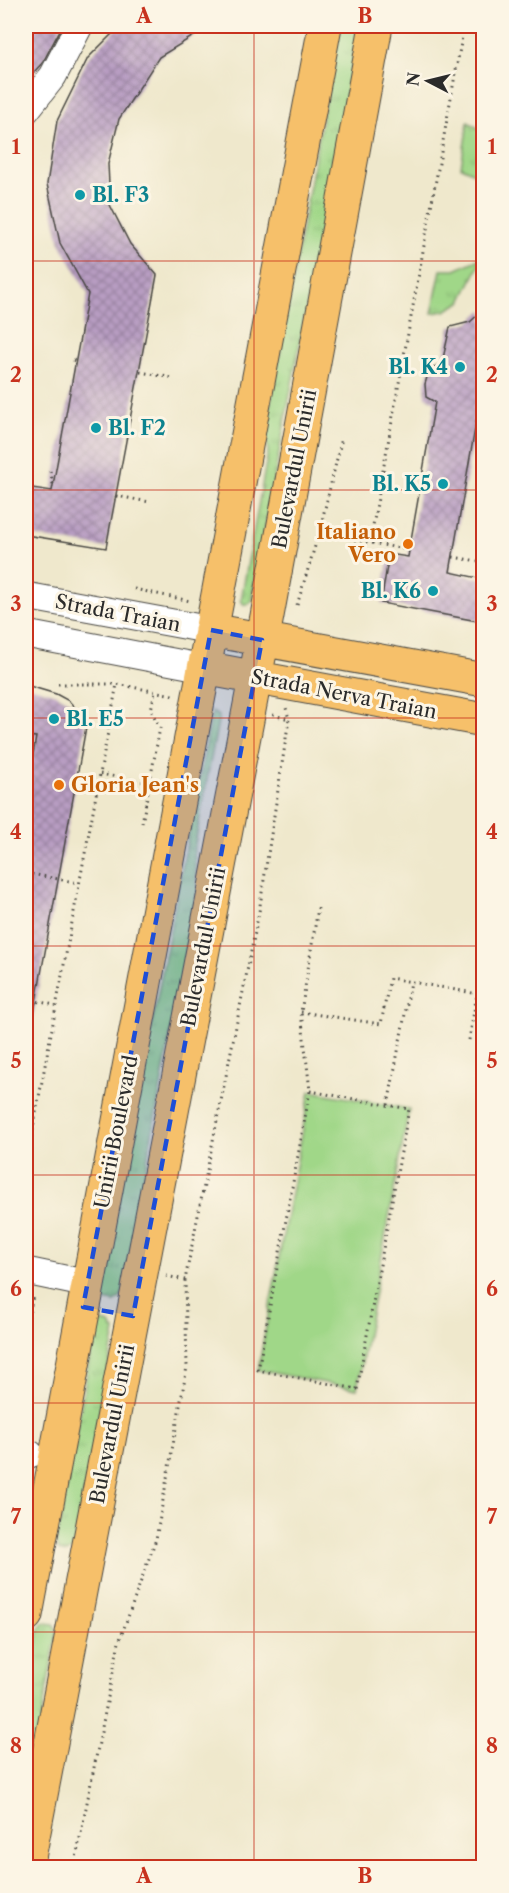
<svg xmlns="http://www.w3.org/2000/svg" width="509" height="1893" font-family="'Libre Caslon Text',serif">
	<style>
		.grass { fill: url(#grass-tufts); stroke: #66815a; stroke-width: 1.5 }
		.pitch { fill: #a0d788; stroke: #66815a; stroke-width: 1.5 }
		.building { fill: url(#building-cross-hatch) }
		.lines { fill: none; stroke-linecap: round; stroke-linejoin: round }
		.minor-casing { stroke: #484743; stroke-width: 29 }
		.major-casing { stroke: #484743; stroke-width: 35 }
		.path { stroke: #484743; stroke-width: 3; stroke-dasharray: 1.5 4.5; stroke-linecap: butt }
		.minor { stroke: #fff; stroke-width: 27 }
		.major { stroke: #f6c06b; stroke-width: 33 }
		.marked { fill: #1d4ed8; fill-opacity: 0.2; stroke: #1d4ed8; stroke-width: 4.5; stroke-dasharray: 12 8; stroke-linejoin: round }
		.grid { fill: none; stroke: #c8321e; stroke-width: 1.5; stroke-opacity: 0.55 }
		.culture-dot { fill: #0f9aa8; stroke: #fcf5e5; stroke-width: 2 }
		.food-dot { fill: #e8710a; stroke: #fcf5e5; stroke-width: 2 }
		.labels { text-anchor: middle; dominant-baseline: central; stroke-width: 6; stroke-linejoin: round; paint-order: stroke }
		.culture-label { font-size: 20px; font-weight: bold; fill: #0d838f; stroke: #fcf5e5; text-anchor: start }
		.street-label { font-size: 20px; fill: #2b2b2b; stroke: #fcf5e5 }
		.food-label { font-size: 20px; font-weight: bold; fill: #c56008; stroke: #fcf5e5; text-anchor: end }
		.neatline { fill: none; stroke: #c8321e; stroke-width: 2 }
		.grid-label { font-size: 20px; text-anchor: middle; font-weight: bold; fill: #c8321e }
	</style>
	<defs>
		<pattern id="grass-tufts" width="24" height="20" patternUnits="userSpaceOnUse" patternTransform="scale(1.5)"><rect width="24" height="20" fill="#a0d788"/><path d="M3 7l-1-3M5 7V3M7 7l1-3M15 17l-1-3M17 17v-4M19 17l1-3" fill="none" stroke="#8ab976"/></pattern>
		<pattern id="building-cross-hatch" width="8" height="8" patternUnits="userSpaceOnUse" patternTransform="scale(1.5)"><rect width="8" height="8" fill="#b89dc2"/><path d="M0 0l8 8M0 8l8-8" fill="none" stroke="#96809e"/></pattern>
	</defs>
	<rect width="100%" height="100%" fill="#fcf5e5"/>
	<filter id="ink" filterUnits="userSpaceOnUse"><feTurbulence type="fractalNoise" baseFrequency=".0167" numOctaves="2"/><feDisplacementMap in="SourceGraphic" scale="12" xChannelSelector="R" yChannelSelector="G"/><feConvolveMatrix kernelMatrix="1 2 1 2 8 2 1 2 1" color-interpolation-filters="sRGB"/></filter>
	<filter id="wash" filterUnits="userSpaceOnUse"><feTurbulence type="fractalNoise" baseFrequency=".008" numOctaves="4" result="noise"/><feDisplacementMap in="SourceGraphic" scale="24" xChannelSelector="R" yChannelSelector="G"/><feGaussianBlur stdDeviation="1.35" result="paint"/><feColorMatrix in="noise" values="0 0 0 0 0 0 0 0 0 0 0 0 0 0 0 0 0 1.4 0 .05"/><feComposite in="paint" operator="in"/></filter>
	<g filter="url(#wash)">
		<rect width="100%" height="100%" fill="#efe8cc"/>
		<path class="grass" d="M339,26H359L251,602L244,605L241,600L268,452L266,428Z
			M468,122L483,131V177L461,167Z
			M483,257L461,302L445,311L432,313L441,270H455Z
			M212,712L219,716L194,849L197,891L122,1296L115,1302L104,1300L101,1291Z
			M102,1322L110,1324L115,1331L73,1549L67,1553L59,1551L56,1545L95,1328Z
			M43,1623L54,1624L57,1632L26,1802V1701L39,1629Z"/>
		<path class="pitch" d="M310,1091L409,1109L357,1389L258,1370Z"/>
		<g id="blocks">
			<path class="building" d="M34,26H62L43,62L34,72L26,65V44Z
				M120,26H210L159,57L119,119L108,164L110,205L130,244L157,275L106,548L26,535V487L52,491L88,294L60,243L47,184L57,121L88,58Z
				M483,310V409L478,411L450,572L483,579V622L381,603L389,554L408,557L435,402L426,397L425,384L429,370L442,363L450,327L470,322Z
				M26,685L56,694L69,701L78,711L86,727L33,1018L26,1017V796L36,737L26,736Z"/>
		</g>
	</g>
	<g filter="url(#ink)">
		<use href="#blocks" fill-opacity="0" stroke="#484743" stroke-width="1.5"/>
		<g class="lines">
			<defs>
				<path id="minor" d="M26,110L53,76L79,26
					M26,596L211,630
					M26,634L204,668
					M26,1271L88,1284
					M26,1453L30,1454"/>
				<path id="major" d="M211,630L484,680
					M204,668L484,720
					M26,1615L325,26
					M27,1868L267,616L376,26"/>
			</defs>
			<use href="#minor" class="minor-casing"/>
			<use href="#major" class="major-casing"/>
			<path class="path" d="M73,360L76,361
				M140,372L173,378
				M50,471L53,484
				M116,496L150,502
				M319,533L409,550
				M370,542L464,26
				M453,557L484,562
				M134,589L190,601
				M297,605L319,533L342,438
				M58,684H117L173,695
				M273,715L289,719
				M100,774L150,783
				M142,823L160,728L151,710L155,692
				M26,873L79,883
				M26,999L55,1005
				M301,1012L381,1024L390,978L484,995
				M469,1040L477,994
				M310,1091L409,1109L357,1389L258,1370L310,1091L301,1012L318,908
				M388,1105L411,982
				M26,1166L117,684
				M166,1276L185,1280
				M26,1329L33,1296
				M74,1868L119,1642L156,1539L187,1367L185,1280L259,912L289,719L286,708"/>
			<use href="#minor" class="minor"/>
			<use href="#major" class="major"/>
		</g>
	</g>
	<path class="marked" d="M211,630L262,640L133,1316L83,1307Z"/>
	<path class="grid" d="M254,26V1868M26,261H484M26,490H484M26,718H484M26,946H484M26,1175H484M26,1403H484M26,1632H484"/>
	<g class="culture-dot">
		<circle cx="80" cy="195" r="6"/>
		<circle cx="460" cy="367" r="6"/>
		<circle cx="96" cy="428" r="6"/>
		<circle cx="443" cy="484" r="6"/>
		<circle cx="433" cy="591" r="6"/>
		<circle cx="54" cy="719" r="6"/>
	</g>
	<g class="food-dot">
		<circle cx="408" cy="544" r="6"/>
		<circle cx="59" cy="785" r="6"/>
	</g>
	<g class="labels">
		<g class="culture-label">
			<text x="92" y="195">Bl. F3</text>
			<text x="448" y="367" text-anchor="end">Bl. K4</text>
			<text x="108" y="428">Bl. F2</text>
			<text x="431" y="484" text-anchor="end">Bl. K5</text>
			<text x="421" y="591" text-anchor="end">Bl. K6</text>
			<text x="66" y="719">Bl. E5</text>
		</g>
		<g class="street-label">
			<text transform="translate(294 469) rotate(-79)">Bulevardul Unirii</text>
			<text transform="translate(118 613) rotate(11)">Strada Traian</text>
			<text transform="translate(344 694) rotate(11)">Strada Nerva Traian</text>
			<text transform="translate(203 947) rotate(-79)">Bulevardul Unirii</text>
			<text transform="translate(116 1132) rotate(-79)">Unirii Boulevard</text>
			<text transform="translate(112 1424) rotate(-79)">Bulevardul Unirii</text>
		</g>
		<g class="food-label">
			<text x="396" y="532">Italiano<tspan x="396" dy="23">Vero</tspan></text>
			<text x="71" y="785" text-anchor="start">Gloria Jean's</text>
		</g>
	</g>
	<rect width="509" height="1893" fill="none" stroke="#fcf5e5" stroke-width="66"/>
	<g transform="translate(428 81) rotate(277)" stroke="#fcf5e5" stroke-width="4.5" paint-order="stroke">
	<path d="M0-4.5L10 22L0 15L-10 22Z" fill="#2b2b2b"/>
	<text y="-9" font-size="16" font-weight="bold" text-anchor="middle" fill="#2b2b2b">N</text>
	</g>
	<rect x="33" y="33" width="443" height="1827" class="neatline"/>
	<g class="grid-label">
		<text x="144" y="23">A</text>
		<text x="365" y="23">B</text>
		<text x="16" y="154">1</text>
		<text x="492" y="154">1</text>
		<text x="16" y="382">2</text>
		<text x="492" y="382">2</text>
		<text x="16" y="611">3</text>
		<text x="492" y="611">3</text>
		<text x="16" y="839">4</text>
		<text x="492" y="839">4</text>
		<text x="16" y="1068">5</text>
		<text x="492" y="1068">5</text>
		<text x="16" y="1296">6</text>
		<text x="492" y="1296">6</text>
		<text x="16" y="1524">7</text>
		<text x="492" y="1524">7</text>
		<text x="16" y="1753">8</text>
		<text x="492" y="1753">8</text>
		<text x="144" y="1883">A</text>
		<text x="365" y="1883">B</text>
	</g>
</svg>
